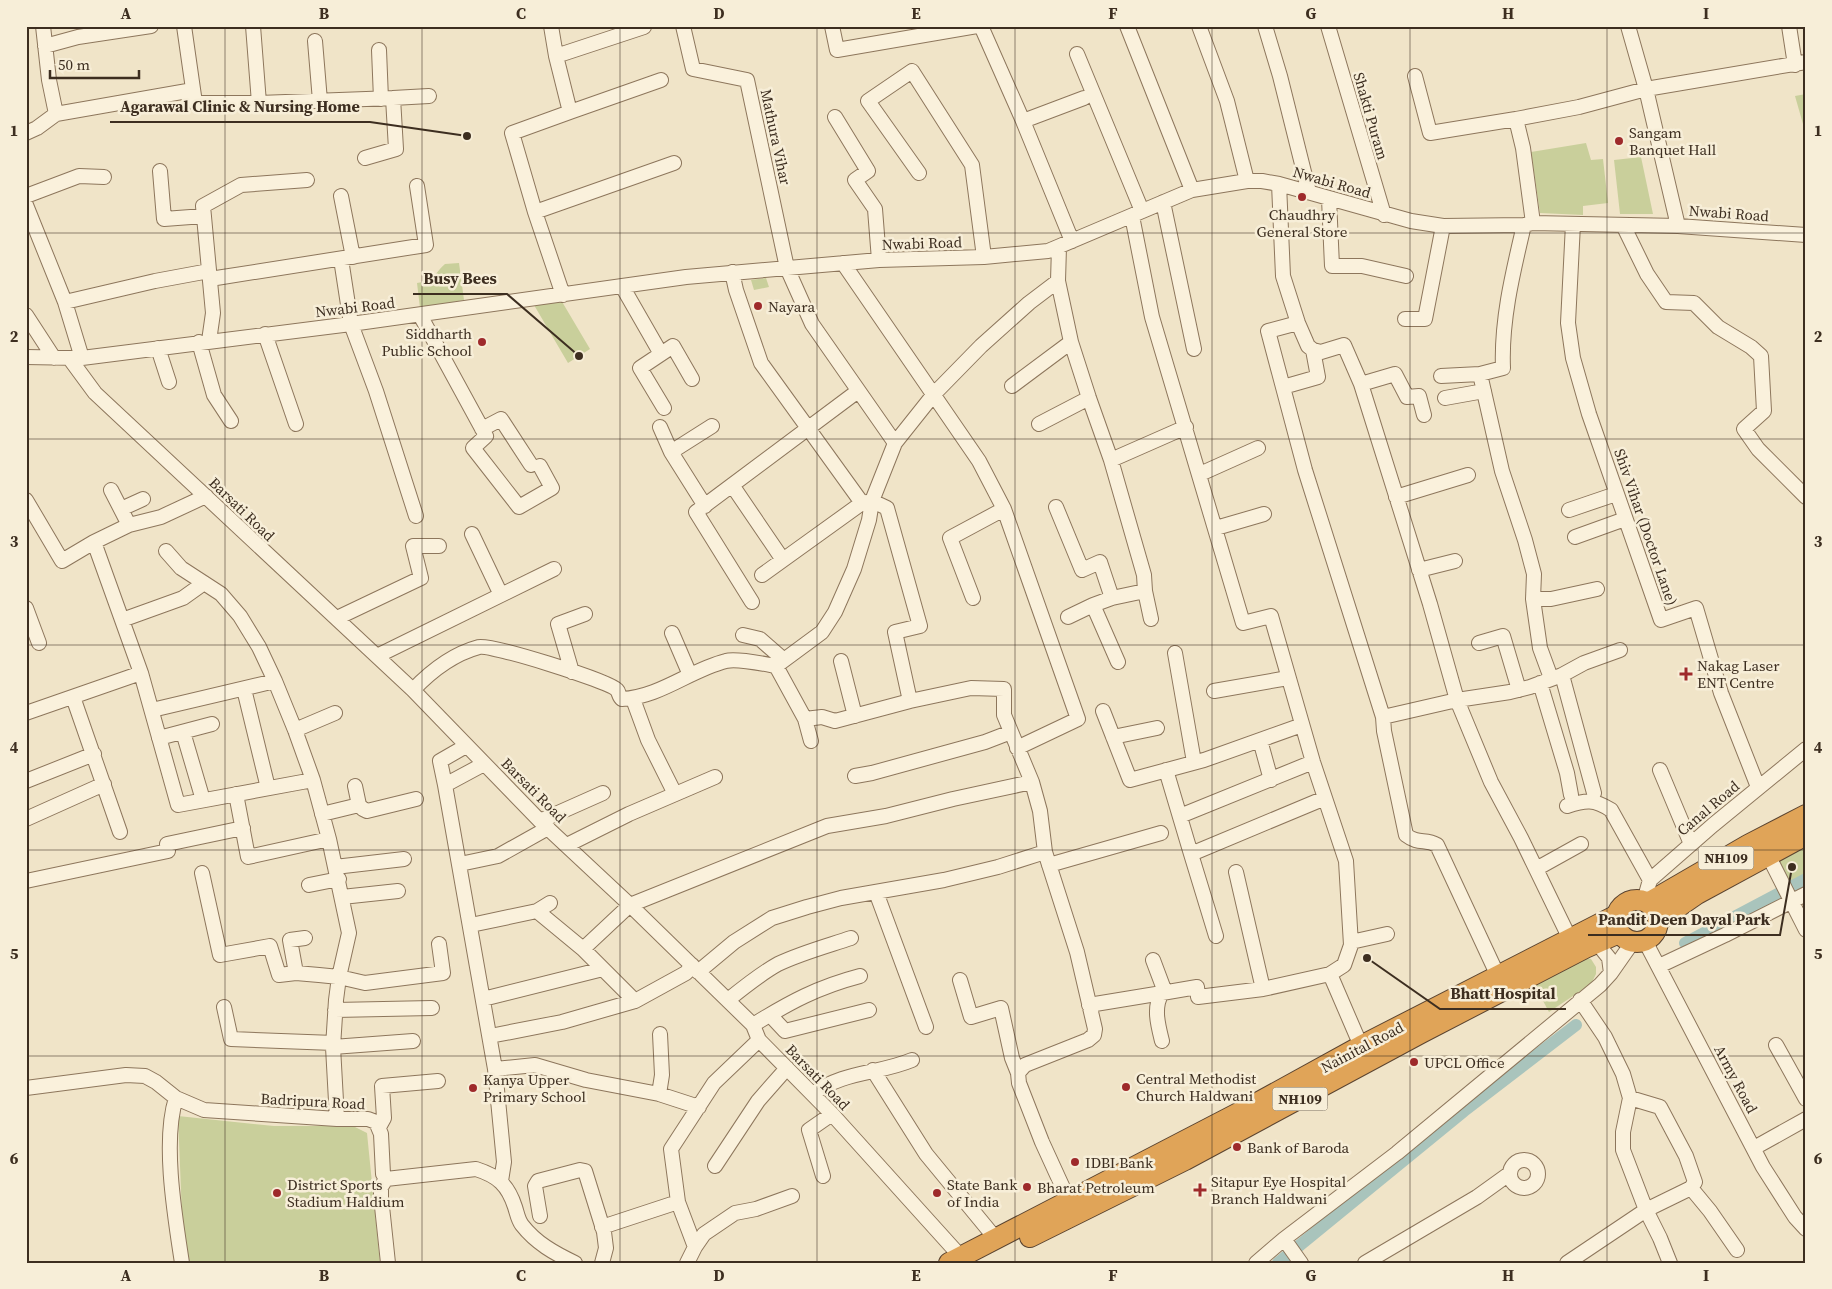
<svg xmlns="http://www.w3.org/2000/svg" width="1832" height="1289" font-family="'Source Serif 4',serif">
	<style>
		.green { fill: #c9cf9b }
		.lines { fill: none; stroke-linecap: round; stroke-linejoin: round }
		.canal { stroke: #a9c4bc; stroke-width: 12 }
		.minor-casing { stroke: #8d765c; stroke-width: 16 }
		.highway-casing { stroke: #5b4430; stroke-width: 22 }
		.minor { stroke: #faf1dc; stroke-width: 14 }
		.highway { stroke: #e0a458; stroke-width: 20 }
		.grid { fill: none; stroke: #3d2e20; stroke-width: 1; stroke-opacity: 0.55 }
		.poi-dot { fill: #9e2a2b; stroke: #f7eed8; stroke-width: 2 }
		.labels { text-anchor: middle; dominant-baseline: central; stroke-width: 5; stroke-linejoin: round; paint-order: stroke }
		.shield { fill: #f7eed8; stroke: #756857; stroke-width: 1 }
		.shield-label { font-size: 14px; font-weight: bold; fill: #3d2e20 }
		.street-label { font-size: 15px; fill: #3d2e20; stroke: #f7eed8 }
		.poi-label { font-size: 15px; fill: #3d2e20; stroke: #f7eed8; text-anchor: start }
		.leader { fill: none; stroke: #3d2e20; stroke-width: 2 }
		.callout-dot { fill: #3d2e20; stroke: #f7eed8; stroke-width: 2 }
		.callout-label { font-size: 16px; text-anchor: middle; font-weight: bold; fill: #3d2e20; stroke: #f7eed8; stroke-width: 5; stroke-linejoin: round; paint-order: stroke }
		.neatline { fill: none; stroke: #3d2e20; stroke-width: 2 }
		.grid-label { font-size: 16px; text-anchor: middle; font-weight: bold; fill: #3d2e20 }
	</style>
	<rect width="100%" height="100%" fill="#f0e4c8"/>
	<path class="green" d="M1806,94V123L1803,124L1795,96Z
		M1586,143L1591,160L1603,159L1608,203L1583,206V215L1540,213L1531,152Z
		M1641,157L1653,214H1620L1614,160Z
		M459,263L464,300L420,308L417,283C434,281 434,274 445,264Z
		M766,278L769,287L754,290L751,280Z
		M561,300L590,349L568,363L534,305Z
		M1806,842V876L1788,885L1774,858Z
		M1586,958L1591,959L1596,967V974L1591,984L1549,1012L1535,986Z
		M178,1116L274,1126H353L367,1133L380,1263H188L182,1216Z"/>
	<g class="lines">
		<path class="canal" d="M1685,943L1806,879
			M1278,1263L1464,1111L1576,1025"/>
		<defs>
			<path id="minor" d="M184,26L195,103H259L393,98L396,149L365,158
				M253,26L259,103
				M551,26L556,56L570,112L512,133L535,212L563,295
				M683,26L693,69L747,80L787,268L812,324L895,443
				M832,26L837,50L977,26
				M981,26L1023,121L1072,241
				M1127,26L1192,190
				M1199,26L1227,101L1247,181
				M1265,26L1280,76L1309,192
				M1328,26L1384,215
				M1628,26L1646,89L1678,226
				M1789,26L1795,65
				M315,41L320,101
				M45,46L78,37L151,26
				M379,50L381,99
				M1077,54L1142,211
				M556,56L644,27
				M1415,76L1430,133L1516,119L1523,148L1533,223
				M393,98L429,96
				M570,112L661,80
				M56,114L193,90
				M835,117L868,171L855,180L875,209L879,260
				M1516,119L1579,107L1646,89L1806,62
				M1023,121L1084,98
				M26,133L37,128L56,114L49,80L43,26
				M160,171L164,219L204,216
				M919,173L868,101L912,71L972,165L984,257
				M1279,184L1283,276L1298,323L1308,346L1313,350L1321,352L1344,345L1361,384L1430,604L1457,700L1491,782L1521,838L1570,939
				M26,196L79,176L104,177
				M341,196L353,257
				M1329,199L1332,266H1362L1406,276
				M1163,202L1194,349
				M26,205L65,302
				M535,212L674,163
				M1132,216L1152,317L1243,623L1271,616L1313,762L1346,861L1351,945L1344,965L1330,974L1361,1046
				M1573,224L1568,323L1573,358L1589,414L1661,620L1696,608L1721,693L1758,787
				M1524,225C1513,272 1501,320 1503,368L1480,374L1502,471L1525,540L1534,574L1533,599L1540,648L1551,678
				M1623,225L1647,274L1666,302L1694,303L1718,327L1751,347L1761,356L1764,411L1744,429L1758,449L1806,497
				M1059,247L1058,281L1071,342L1089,398L1111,460L1144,575L1145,591L1112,598L1093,605L1118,662
				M341,259L351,324L376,391L416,516
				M843,263L979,461L1004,509L1078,719L1017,748
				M732,272L736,290L761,363L862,503
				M210,279L426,245L417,186
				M622,286L661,354L673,346L692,379
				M26,315L54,358
				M420,315L486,436L473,448L519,507L552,488L540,466
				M1405,319H1425L1443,226
				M1298,323L1268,331L1305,470L1383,717L1457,700L1510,692L1530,687L1562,675L1594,793
				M265,334L296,424
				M209,341L213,313L203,206L241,185L307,180
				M199,342L214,395L231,421
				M158,348L169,382
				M661,354L640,368L664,408
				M26,357L82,358L351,324L686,277L879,260L984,257L1048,251L1192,190L1247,181H1262L1279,184L1411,221L1443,226L1524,225L1533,223L1678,226L1806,235
				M82,358L65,302L155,281L209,271
				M70,359L95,393L413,690L540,821L630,905L753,1025L759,1040L832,1114L961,1257
				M1441,376L1480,374
				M1361,384L1395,374L1407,397L1419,396L1424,415
				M1012,386L1071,342
				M1283,387L1318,377L1313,350
				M1445,398L1484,391
				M1039,424L1089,398
				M660,427L671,452L705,506
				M482,429L501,419L531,465
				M671,452L712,426
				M1111,460L1186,427
				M1200,474L1258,448
				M732,485L783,560
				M111,490L129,525
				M1396,497L1468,475
				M26,500L62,561L94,542
				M1056,507L1082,570L1100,562L1112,598
				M121,509L143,499
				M1569,510L1616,494
				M1216,528L1264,514
				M472,534L501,595
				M1575,537L1625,519
				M1419,570L1455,561
				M762,575L862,503L872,501L887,508L920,626L895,632L910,701
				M1145,591L1151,619
				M973,598L950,538L1004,509
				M1533,599H1551L1597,589
				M752,602L696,512L858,391
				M26,608L39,643
				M1068,617L1093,605
				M337,618L421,578L413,546H439
				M122,620L183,598L204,583
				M672,633L690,675
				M743,635L760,639L784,660
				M1479,643L1503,636L1519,690
				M1175,653L1194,762
				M377,656L554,569
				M841,661L855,716
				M776,666L805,719L811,741
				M572,672L558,624L585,614
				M141,673L178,805L313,780
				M1562,675L1584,663L1620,650
				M275,681L295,730
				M1540,683L1567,773L1571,795
				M244,689L268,788
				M413,690C431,671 453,654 479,647C491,644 609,681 617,690C619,692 619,697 622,699C660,697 690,670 726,661C736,658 765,664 776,666L822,632L835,612L854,569L869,520L872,501L895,443L934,394L981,346L1029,303L1058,281
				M1214,691L1288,678
				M73,697L120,832
				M633,699L648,740L675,794
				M152,710L275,681L259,647L240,616L221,594L181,568L166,551
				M1103,711L1130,780L1204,760L1302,725
				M26,713L141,673L94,542L129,525L161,517L206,496
				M335,713L295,730L313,780L329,839L349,933L339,977L336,1000L333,1047L337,1119
				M1383,717L1384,731L1406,835C1419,845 1425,838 1437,845L1498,976
				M805,719L822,717L835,721L910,701L971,688L1004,689V715L1032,782L1040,811L1045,852L1077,952L1095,1029L1094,1035L1088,1040L1025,1065L1018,1073L1019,1083L1042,1142L1069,1201
				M183,732L203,800
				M1113,737L1157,728
				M159,738L212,724
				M1260,740L1271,780
				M484,764L445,785L495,1069L504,1162L501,1181
				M1166,770L1191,854L1325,798
				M1660,770L1691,844
				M855,776L872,773L985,742L1011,732
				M26,781L94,754
				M445,785L440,761L466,746
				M355,786L359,805
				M236,794L248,857L329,839
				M1567,806C1586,800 1594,799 1611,810L1650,880
				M322,814L359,805L363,809L367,811L416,799
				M1180,816L1313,762
				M26,819L104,784
				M540,821L603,793
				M567,845L629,814L715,777
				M1191,854L1216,936
				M1768,855L1806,930
				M460,864L498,856L548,828
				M1049,865L1161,833
				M335,867L404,859
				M1536,869L1581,844
				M1236,872L1263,989
				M202,873L220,955L270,946L279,975L296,973L319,975L339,977L365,983L443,973L439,944
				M26,881L168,851L167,844L243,828
				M309,885L339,879
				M876,892L926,1027
				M342,897L398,891
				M1644,901L1650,880L1713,825L1806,749
				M537,911L583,949L635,1001L686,973L692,965
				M471,925L537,911L550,903
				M1645,941L1763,1167L1795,1217L1806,1229
				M1351,942L1387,934
				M1597,943L1609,958L1611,973
				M583,949L630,905L827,826L886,816L953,799L1032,782
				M1153,960L1165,992
				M1659,966L1725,935L1806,894
				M698,972L734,942L772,918L807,907L841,898L944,880L998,867L1045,852
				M296,973L290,940L305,938
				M960,980L971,1017L1001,1008L1012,1058L1018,1073
				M483,999L603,969
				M728,1000C744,987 760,974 778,964C801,953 827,946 851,938
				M1580,1000L1605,1037L1623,1074L1630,1098L1623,1132V1150L1646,1210L1660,1238L1670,1263
				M1089,1005L1162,993
				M224,1007L231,1039L334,1043
				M335,1010L432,1008
				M770,1015L785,1031L869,1010
				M753,1025C790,1002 818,987 860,976
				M490,1036L562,1022L635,1001
				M1162,1041C1158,1025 1153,1007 1162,993L1197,987L1198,997L1263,989L1330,974
				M1776,1045L1806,1099
				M333,1047L413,1041
				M495,1069L535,1065L586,1080L659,1094L699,1107
				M873,1070L926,1154L996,1239
				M26,1088L126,1075L145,1076L156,1082L176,1098L204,1110L337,1119H368L376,1122L381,1134L383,1174L386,1179L476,1169C498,1176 508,1185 515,1207C517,1213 518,1220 522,1225C536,1243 554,1253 575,1263
				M659,1094L662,1075L660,1034
				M813,1094C843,1071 879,1074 912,1060
				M176,1098C162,1141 175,1217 182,1263
				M379,1127L384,1118L382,1086L438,1081
				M1754,1148L1806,1119
				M1510 1174a14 14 0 1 1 28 0a14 14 0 1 1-28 0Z
				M715,1166L758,1101L787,1068
				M823,1176L809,1130L832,1114
				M386,1179L381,1187V1197L388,1263
				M1691,1188L1710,1211L1737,1250
				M540,1216L535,1186L538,1181L580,1170L585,1171L604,1232L606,1248L602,1263
				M602,1227L678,1202
				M1284,1239L1301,1263
				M695,1247L678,1202L671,1149L714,1083L759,1040
				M687,1263L695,1247L704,1234L735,1213L756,1209L792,1196
				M1256,1263L1284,1239L1397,1153L1600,985L1611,973L1632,943
				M1365,1263L1477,1197L1509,1174
				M1567,1263L1646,1210L1691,1188L1695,1182L1686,1156L1660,1107L1630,1098"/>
			<path id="highway" d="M1616 921a21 21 0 1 1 42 0a21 21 0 1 1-42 0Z
				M1648,903L1748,845L1806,815
				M1658,921L1697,894L1806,835
				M1030,1237L1185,1160L1421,1033L1585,948L1619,933
				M949,1263L1250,1107L1361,1046L1617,915"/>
		</defs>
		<use href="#minor" class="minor-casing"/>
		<use href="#highway" class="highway-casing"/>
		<use href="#minor" class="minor"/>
		<use href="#highway" class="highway"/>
	</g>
	<path class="grid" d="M225,26V1263M422,26V1263M620,26V1263M817,26V1263M1015,26V1263M1212,26V1263M1410,26V1263M1607,26V1263M26,233H1806M26,439H1806M26,645H1806M26,850H1806M26,1056H1806"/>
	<g class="poi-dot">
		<circle cx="1619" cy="141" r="5"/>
		<circle cx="1302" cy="197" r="5"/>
		<circle cx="758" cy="306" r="5"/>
		<circle cx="482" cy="342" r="5"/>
		<path d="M1683.5 666.5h5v5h5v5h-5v5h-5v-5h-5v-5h5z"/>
		<circle cx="1414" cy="1062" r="5"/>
		<circle cx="1126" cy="1087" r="5"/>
		<circle cx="473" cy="1088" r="5"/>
		<circle cx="1237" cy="1147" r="5"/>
		<circle cx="1075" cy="1162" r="5"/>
		<circle cx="1027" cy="1187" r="5"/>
		<path d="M1197.5 1182.5h5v5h5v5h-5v5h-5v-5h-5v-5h5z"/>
		<circle cx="277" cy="1193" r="5"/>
		<circle cx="937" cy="1193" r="5"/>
	</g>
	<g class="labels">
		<g class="shield">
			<rect x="1698.5" y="846.5" width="55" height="23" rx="4"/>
			<rect x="1272.5" y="1087.5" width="55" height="23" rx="4"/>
		</g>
		<g class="shield-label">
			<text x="1726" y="858">NH109</text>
			<text x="1300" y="1099">NH109</text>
		</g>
		<g class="street-label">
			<text transform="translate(1371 116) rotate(74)">Shakti Puram</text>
			<text transform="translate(776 137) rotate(78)">Mathura Vihar</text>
			<text transform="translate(1332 182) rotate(16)">Nwabi Road</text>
			<text transform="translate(1729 213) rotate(4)">Nwabi Road</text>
			<text transform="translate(922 243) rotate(-2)">Nwabi Road</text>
			<text transform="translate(355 307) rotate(-7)">Nwabi Road</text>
			<text transform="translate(242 509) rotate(44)">Barsati Road</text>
			<text transform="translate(1646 527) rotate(71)">Shiv Vihar (Doctor Lane)</text>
			<text transform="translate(534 790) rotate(45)">Barsati Road</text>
			<text transform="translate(1708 808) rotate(-40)">Canal Road</text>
			<text transform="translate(1362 1047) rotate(-28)">Nainital Road</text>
			<text transform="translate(818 1077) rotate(46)">Barsati Road</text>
			<text transform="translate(1736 1079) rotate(62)">Army Road</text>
			<text transform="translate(313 1101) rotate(3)">Badripura Road</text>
		</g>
		<g class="poi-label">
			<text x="1629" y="132">Sangam<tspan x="1629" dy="17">Banquet Hall</tspan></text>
			<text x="1302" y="214" text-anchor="middle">Chaudhry<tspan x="1302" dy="17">General Store</tspan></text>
			<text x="768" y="306">Nayara</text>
			<text x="472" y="333" text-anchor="end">Siddharth<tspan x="472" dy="17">Public School</tspan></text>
			<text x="1697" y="665">Nakag Laser<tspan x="1697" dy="17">ENT Centre</tspan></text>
			<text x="1424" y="1062">UPCL Office</text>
			<text x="1136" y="1078">Central Methodist<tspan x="1136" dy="17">Church Haldwani</tspan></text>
			<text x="483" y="1079">Kanya Upper<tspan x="483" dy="17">Primary School</tspan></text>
			<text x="1247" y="1147">Bank of Baroda</text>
			<text x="1085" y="1162">IDBI Bank</text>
			<text x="1211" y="1181">Sitapur Eye Hospital<tspan x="1211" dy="17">Branch Haldwani</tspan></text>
			<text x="287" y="1184">District Sports<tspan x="287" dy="17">Stadium Haldium</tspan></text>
			<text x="947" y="1184">State Bank<tspan x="947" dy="17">of India</tspan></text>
			<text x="1037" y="1187">Bharat Petroleum</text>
		</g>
	</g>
	<path class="leader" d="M467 136L370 122H110M579 356L507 294H413M1792 867L1780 935H1588M1367 958L1440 1009H1566"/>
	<g class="callout-dot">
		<circle cx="467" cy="136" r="5"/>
		<circle cx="579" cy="356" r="5"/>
		<circle cx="1792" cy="867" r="5"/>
		<circle cx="1367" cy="958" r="5"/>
	</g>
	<g class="callout-label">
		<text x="240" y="112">Agarawal Clinic &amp; Nursing Home</text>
		<text x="460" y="284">Busy Bees</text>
		<text x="1684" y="925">Pandit Deen Dayal Park</text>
		<text x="1503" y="999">Bhatt Hospital</text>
	</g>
	<rect width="1832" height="1289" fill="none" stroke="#f7eed8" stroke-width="55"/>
	<path d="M50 70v8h89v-8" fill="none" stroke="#3d2e20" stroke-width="2.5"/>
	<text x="58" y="70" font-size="15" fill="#3d2e20" stroke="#f7eed8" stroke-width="4" paint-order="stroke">50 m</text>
	<rect x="28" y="28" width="1776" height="1234" class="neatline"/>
	<g class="grid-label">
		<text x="126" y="19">A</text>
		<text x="324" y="19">B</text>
		<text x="521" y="19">C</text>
		<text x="719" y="19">D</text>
		<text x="916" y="19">E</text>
		<text x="1113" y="19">F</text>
		<text x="1311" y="19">G</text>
		<text x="1508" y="19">H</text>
		<text x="1706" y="19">I</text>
		<text x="14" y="136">1</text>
		<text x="1818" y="136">1</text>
		<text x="14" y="342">2</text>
		<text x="1818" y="342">2</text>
		<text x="14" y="547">3</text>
		<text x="1818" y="547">3</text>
		<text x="14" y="753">4</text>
		<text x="1818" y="753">4</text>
		<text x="14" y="959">5</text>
		<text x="1818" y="959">5</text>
		<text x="14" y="1164">6</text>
		<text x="1818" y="1164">6</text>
		<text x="126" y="1281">A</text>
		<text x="324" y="1281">B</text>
		<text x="521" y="1281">C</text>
		<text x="719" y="1281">D</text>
		<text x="916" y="1281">E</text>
		<text x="1113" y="1281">F</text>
		<text x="1311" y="1281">G</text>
		<text x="1508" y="1281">H</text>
		<text x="1706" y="1281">I</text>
	</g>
</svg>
